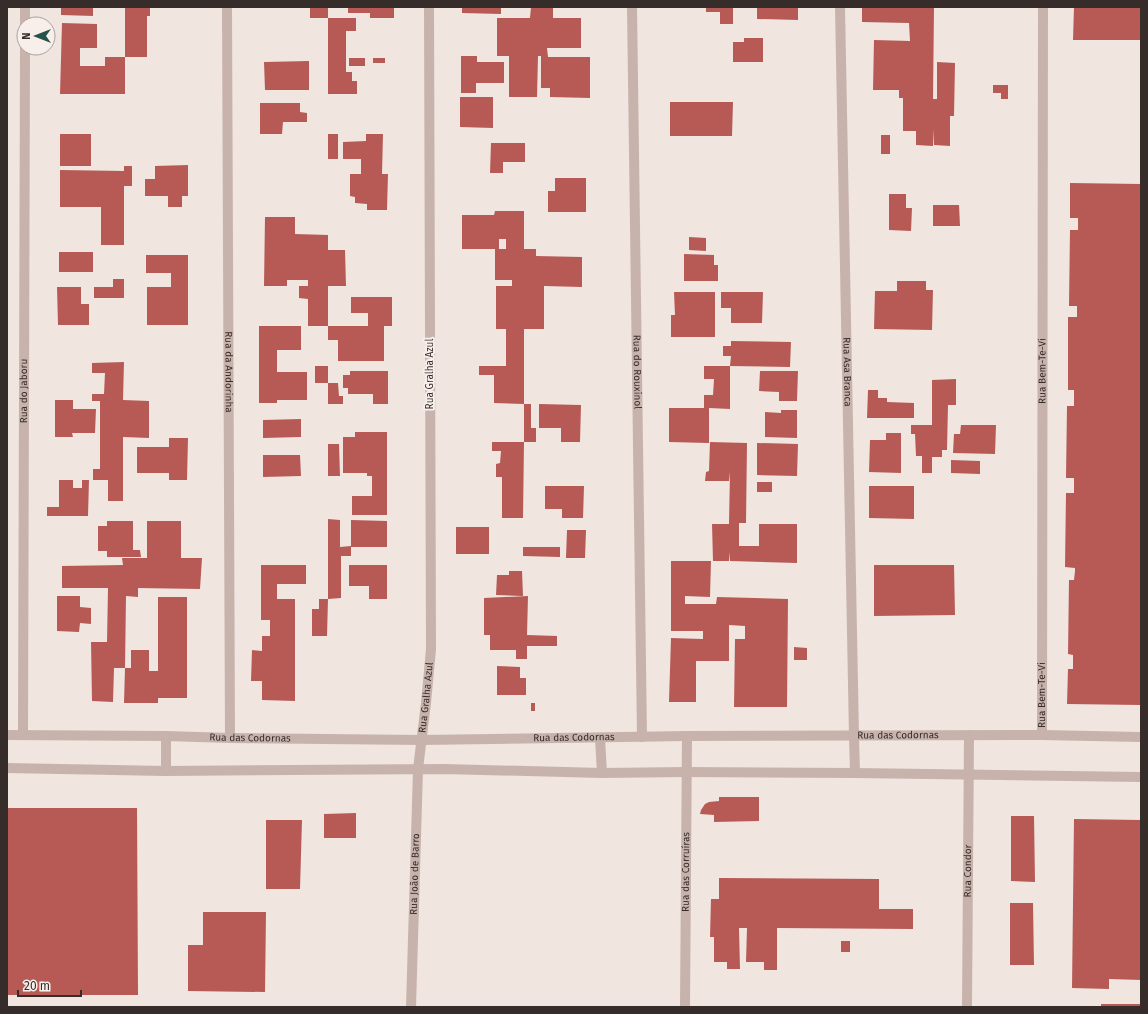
<svg xmlns="http://www.w3.org/2000/svg" width="1148" height="1014" font-family="'Fira Sans',sans-serif">
	<style>
		.building { fill: #b75a56; fill-rule: evenodd }
		.lines { fill: none; stroke-linecap: round; stroke-linejoin: round }
		.service { stroke: #c7b3ac; stroke-width: 10 }
		.minor { stroke: #c7b3ac; stroke-width: 10 }
		.tertiary { stroke: #c7b3ac; stroke-width: 10 }
		.labels { text-anchor: middle; dominant-baseline: central; stroke-width: 4; stroke-linejoin: round; paint-order: stroke }
		.street-label { font-size: 10px; fill: #362c2a; stroke: #f8efeb }
	</style>
	<rect width="100%" height="100%" fill="#f0e5df"/>
	<path class="building" d="M61,7H93V16L61,15Z
		M125,7H150V16H147V57H125V94H60L62,23L97,24V48H80V66H105V57H125Z
		M310,7H328V18H310Z
		M348,7H394V18H370V13H348Z
		M462,7H501V14L462,13Z
		M531,7H553V18H581V48H547L548,57H590V98L550,97V88H541V56H538L537,97H509V56H497V18H530Z
		M706,7H733V24H720V12H706Z
		M757,7H798V20L757,19Z
		M862,7H934L933,99H937V62L955,63L954,116H950V146L934,145V129L933,146L916,145V131H903V98H899V90H873L874,40L910,41L909,23L862,22Z
		M1074,7H1141V40H1073Z
		M328,18H356V31H346V72H352V81H357V94H328Z
		M744,38H763V62H733V42H744Z
		M461,56H477V62H504V83H476V93H461Z
		M349,58H365V66H349Z
		M373,58H385V63H373Z
		M309,61V90H265L264,62Z
		M993,85H1008V99H1001V93H993Z
		M460,97H493V128L460,127Z
		M670,102H733L732,136H670Z
		M260,103H300V112L307,113V122H283L282,134H260Z
		M60,134H91V166H60Z
		M328,134H338V159H328Z
		M366,134H383L382,174H388L387,210H367V204L355,203V197L350,196V174H361V159H343V142L366,141Z
		M881,135H890V154H881Z
		M491,143H525V162H503V173H490Z
		M188,165V196H182V207H168V196H145V179H155V166Z
		M124,166H132V186H124V245H101V207H60V170L124,171Z
		M555,178H586V212H548V191H555Z
		M1070,183L1141,184V705L1067,704L1068,669H1073V655L1068,654L1069,580H1074L1075,571V568L1065,567L1066,493H1074V478H1066L1067,406H1074V390H1068V317H1077V306H1069L1070,230H1078V218H1070Z
		M889,194H906V208H912L911,231L889,230Z
		M933,205H959L960,226H933Z
		M495,211H524V249H536V256L582,257V287L544,286V329H524V404H531V428H536V442H524V404L494,403V375H479V366H506V329H496V286H512V280H495V249H462V215H494ZM499,239H506V249H499Z
		M265,217H295V234L328,235V250H345L346,286H328V326H368V313H351V297H392V326H384V361H338V340H328V326H308V299L299,298V286H308V280H287V286H264Z
		M689,237L706,238V251L689,250Z
		M59,252H93V272H59Z
		M684,254L714,255V265H718V281H684Z
		M146,255H188V325H147V287H171V273H146Z
		M113,279H124V298H94V287H113Z
		M897,281H926V290H933L932,330L874,329L875,291H897Z
		M57,287H81V304H89V325H58Z
		M674,292H715V337H671V315H675Z
		M721,292H763L762,323H731V308H721Z
		M259,326H301V350H277V372H307V400H277V403H259Z
		M731,341L791,342L790,367L730,366L731,356H723V346H731Z
		M124,362L123,400L149,401V438L123,437V501H108V480H93V469H100V401H92V394H104L105,373H92V363Z
		M315,366H328V383H315Z
		M704,366H730V409L709,408V443L669,442V408H704V395H713L714,379H704Z
		M350,371H388V404H373V394H348V388H343V375H350Z
		M760,371H798L797,401H779V392L759,391Z
		M956,379V405H948L947,450H942V457H932V473H922V456H916L915,434H911V425H932V380Z
		M328,383H338L339,396H343V404H328Z
		M868,390H878V398H887V402L914,403V418H867Z
		M55,400H73V409H96L95,433H72L73,437H55Z
		M539,404L581,405L580,442H561V428H539Z
		M781,410H797V438L765,437V412L781,413Z
		M301,419V437L263,438V420Z
		M961,425H996L995,454L953,453L954,434H960Z
		M355,432H387V515H352V496H372V476H367V473H343V437H355Z
		M886,433H901V473L869,472L870,440H886Z
		M169,438H188L187,480H169V473H137V447H169Z
		M492,442H524L523,518H502V477H496V464L500,463L501,451H492Z
		M710,442L747,443L746,523H739V546H759V524H797V563L730,561V552L729,561H713L712,524H729L730,472L729,481H705L706,472L709,471Z
		M757,443L798,444L797,476L757,475Z
		M328,444H339L340,476H328Z
		M263,455H300L301,476L263,477Z
		M951,460L980,461V474L951,473Z
		M59,480H73V488H82V480H89L88,516H47V507H59Z
		M757,482H772V492H757Z
		M545,486H584L583,518H562V509H545Z
		M869,486H914V519L869,518Z
		M328,519L340,520V547L351,546V520L387,521V547H351V556H341V598L328,599Z
		M107,521H133V550H140L141,557H107V551H98V526H107Z
		M147,521H181V558H202L200,589L138,588V597L126,596L125,668H114L113,702L92,701L91,642H107L108,588H62V566L123,565L122,558H147Z
		M456,527H489V554H456Z
		M567,530H586L585,558H566Z
		M523,547H560V557L523,556Z
		M671,561H711L710,597L685,596V604H716L717,597L788,599L787,707H734L735,639H745V626L729,625V661H696V702H669L671,638L703,639V631H671Z
		M261,565H306V584H277V599H295V701L262,700V681H251L252,650L262,651V636H270V620H261Z
		M349,565H387V599H369V586H349Z
		M874,565H954L955,615L874,616Z
		M509,571H522L523,596L496,595L497,575H509Z
		M57,596H80V607L91,608V624L80,623L79,632L57,631Z
		M528,596L527,635L557,636V646H527V659H516V650H490V635H484V598Z
		M158,597H187V698H158V703H124L125,668H131V650H149V671H158Z
		M319,599H328L327,636H312V609H319Z
		M794,647L807,648V660H794Z
		M497,666L520,667V678H526V695H497Z
		M531,703H535V711H531Z
		M719,797H759V821L714,822V815L700,814L701,810L705,804L709,802L719,801Z
		M7,808H137L138,995H7Z
		M356,813V838H324V814Z
		M1011,816H1034L1035,882L1011,881Z
		M1074,819L1141,820V980L1109,979V989L1072,988Z
		M266,820H302L300,889H266Z
		M719,878L879,879V909H913V929L777,928V970H764V962H746L747,928H739L740,969H727V962H714V937H710L711,899H719Z
		M1010,903H1033L1034,965H1010Z
		M203,912H266L265,992L188,991V945H203Z
		M841,941H850V952H841Z
		M1101,1004H1141V1007H1101Z"/>
	<g class="lines">
		<path class="service" d="M854,736L855,773"/>
		<g class="minor">
			<path id="s1" d="M227,7L230,738"/>
			<path id="s2" d="M632,7L642,737"/>
			<path id="s3" d="M840,7L854,736"/>
			<path d="M25,24V7"/>
			<path id="s4" d="M23,735L25,48"/>
			<path id="s5" d="M1042,735L1043,7"/>
			<path id="s6" d="M411,1007L418,769L426,703L431,649L429,7"/>
			<path id="s7" d="M685,1007L687,736"/>
			<path id="s8" d="M967,1007L969,735"/>
		</g>
		<g class="tertiary">
			<path id="s9" d="M7,735L166,736L230,738L421,740L687,736L1042,735L1141,737"/>
			<path d="M600,738L602,773"/>
			<path d="M7,768L166,771L444,769L602,773L686,772L855,773L1141,777"/>
			<path d="M166,771V736"/>
		</g>
	</g>
	<g class="labels">
		<g class="street-label">
			<text stroke="none"><textPath href="#s5" startOffset="364">Rua Bem-Te-Vi</textPath></text>
			<text stroke="none"><textPath href="#s1" startOffset="365">Rua da Andorinha</textPath></text>
			<text stroke="none"><textPath href="#s2" startOffset="365">Rua do Rouxinol</textPath></text>
			<text stroke="none"><textPath href="#s3" startOffset="365">Rua Asa Branca</textPath></text>
			<text transform="translate(430 374) rotate(-90)">Rua Gralha Azul</text>
			<text stroke="none"><textPath href="#s4" startOffset="344">Rua do Jaboru</textPath></text>
			<text stroke="none"><textPath href="#s5" startOffset="40">Rua Bem-Te-Vi</textPath></text>
			<text stroke="none"><textPath href="#s6" startOffset="310">Rua Gralha Azul</textPath></text>
			<text stroke="none"><textPath href="#s9" startOffset="891">Rua das Codornas</textPath></text>
			<text stroke="none"><textPath href="#s9" startOffset="243">Rua das Codornas</textPath></text>
			<text stroke="none"><textPath href="#s9" startOffset="567">Rua das Codornas</textPath></text>
			<text stroke="none"><textPath href="#s8" startOffset="136">Rua Condor</textPath></text>
			<text stroke="none"><textPath href="#s7" startOffset="135">Rua das Corruíras</textPath></text>
			<text stroke="none"><textPath href="#s6" startOffset="133">Rua João de Barro</textPath></text>
		</g>
	</g>
	<rect width="1148" height="1014" fill="none" stroke="#362c2a" stroke-width="16"/>
	<g transform="translate(36 36) rotate(270)"><circle r="19" fill="#f8efeb" stroke="#aaa19e"/>
	<path d="M0-3L7 15L0 10L-7 15Z" fill="#25524c"/>
	<text y="-6" font-size="11" font-weight="bold" text-anchor="middle" fill="#362c2a">N</text>
	</g>
	<path d="M18 990v6h63v-6" fill="none" stroke="#362c2a" stroke-width="2"/>
	<text x="24" y="990" font-size="12" fill="#362c2a" stroke="#f8efeb" stroke-width="3" paint-order="stroke">20 m</text>
</svg>
